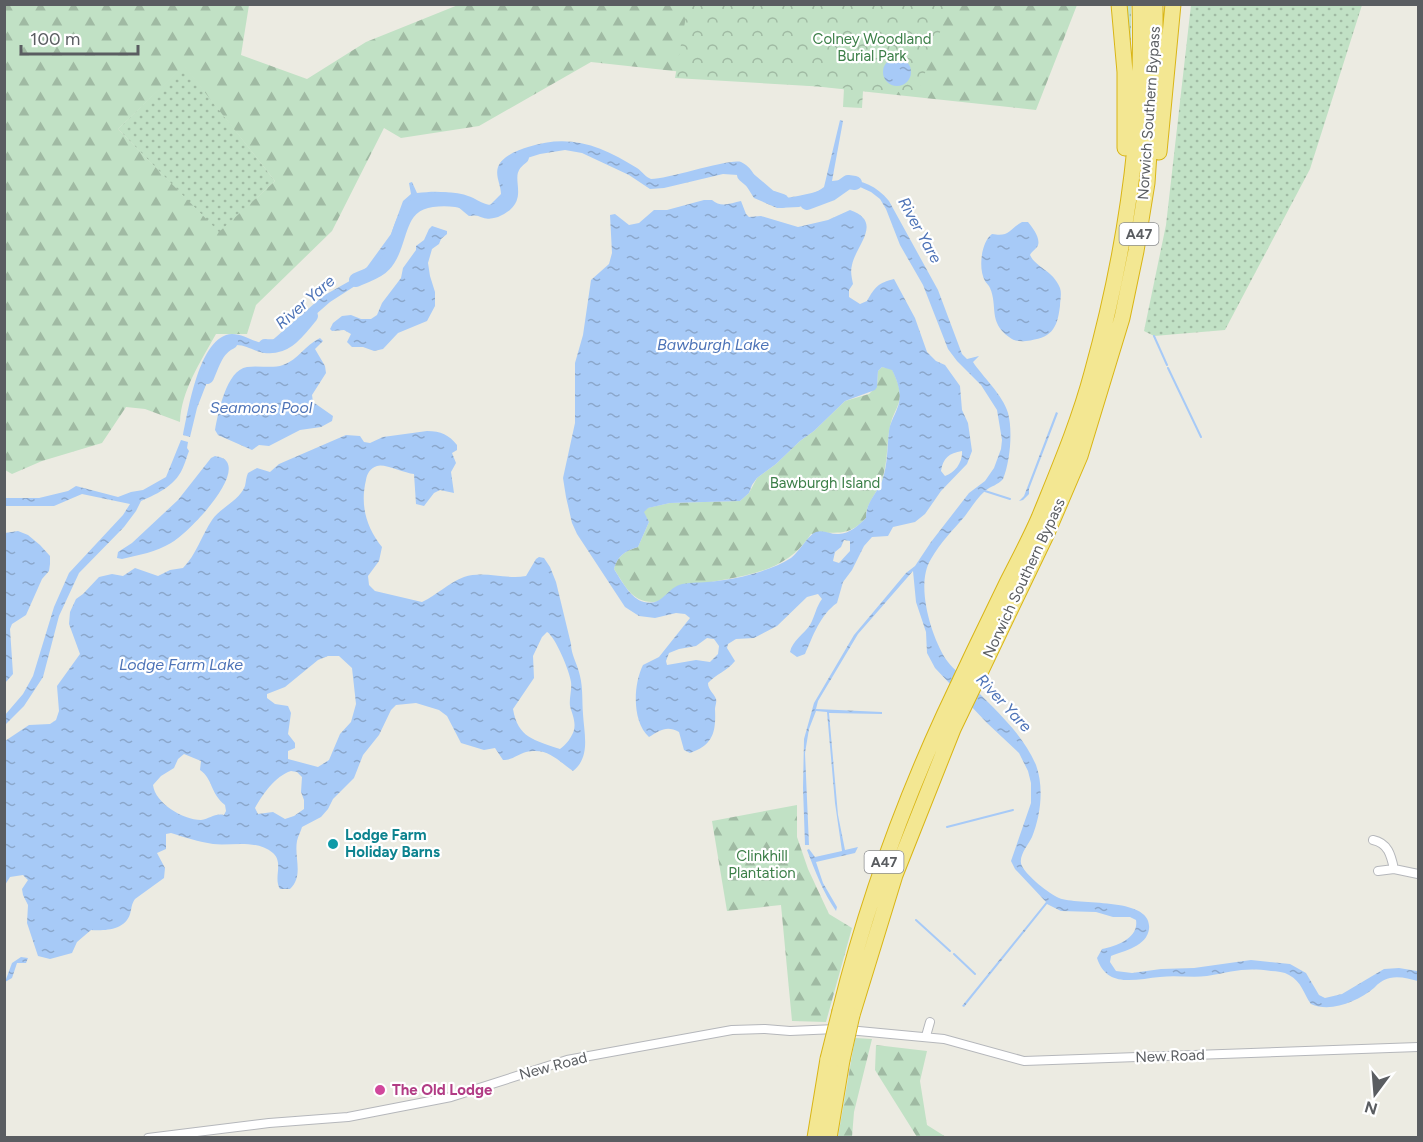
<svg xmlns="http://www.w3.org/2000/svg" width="1423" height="1142" font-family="Figtree,sans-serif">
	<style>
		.grass { fill: url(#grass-dots) }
		.forest { fill: url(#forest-firs); fill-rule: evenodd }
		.park { fill: url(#park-crowns) }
		.water { fill: url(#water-ripples); fill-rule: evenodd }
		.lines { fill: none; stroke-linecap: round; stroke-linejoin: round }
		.stream { stroke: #a7caf7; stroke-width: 2 }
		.river { stroke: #a7caf7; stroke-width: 14 }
		.street-casing { stroke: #b5b7bb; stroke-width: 10 }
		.highway-casing { stroke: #d9b515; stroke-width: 17 }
		.street { stroke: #fff; stroke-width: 8 }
		.highway { stroke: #f3e792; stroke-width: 15 }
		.highway-bridge-casing { stroke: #d9b515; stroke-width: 17; stroke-linecap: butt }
		.highway-bridge { stroke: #f3e792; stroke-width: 15 }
		.culture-dot { fill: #0f9aa8; stroke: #fff; stroke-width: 2 }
		.hotel-dot { fill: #d1479c; stroke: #fff; stroke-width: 2 }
		.labels { text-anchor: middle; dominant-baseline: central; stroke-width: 4.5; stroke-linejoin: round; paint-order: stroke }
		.shield { fill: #fff; stroke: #8c8e90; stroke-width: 1.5 }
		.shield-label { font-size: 14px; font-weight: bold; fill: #5a5d61 }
		.park-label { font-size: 15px; fill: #3c7f48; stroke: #fff }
		.street-label { font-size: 15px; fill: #5a5d61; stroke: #fff }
		.culture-label { font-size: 15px; font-weight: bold; fill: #0d838f; stroke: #fff; text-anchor: start }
		.hotel-label { font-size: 15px; font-weight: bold; fill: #b23c85; stroke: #fff; text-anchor: start }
		.water-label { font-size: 16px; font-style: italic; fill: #4d73b7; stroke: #fff }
	</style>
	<defs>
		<pattern id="grass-dots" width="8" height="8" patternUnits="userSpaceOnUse" patternTransform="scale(1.5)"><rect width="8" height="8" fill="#c1e1c5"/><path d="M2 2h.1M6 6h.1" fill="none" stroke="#a0baa3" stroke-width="1.8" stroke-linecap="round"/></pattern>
		<pattern id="forest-firs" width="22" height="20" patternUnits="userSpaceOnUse" patternTransform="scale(1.5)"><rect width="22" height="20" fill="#c1e1c5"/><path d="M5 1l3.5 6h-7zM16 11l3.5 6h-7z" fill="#a0baa3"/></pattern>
		<pattern id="park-crowns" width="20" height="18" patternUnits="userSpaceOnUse" patternTransform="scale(1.5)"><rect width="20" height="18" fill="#c1e1c5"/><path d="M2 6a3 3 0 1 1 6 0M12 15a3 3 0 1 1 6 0" fill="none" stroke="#a0baa3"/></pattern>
		<pattern id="water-ripples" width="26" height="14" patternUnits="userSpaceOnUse" patternTransform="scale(1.5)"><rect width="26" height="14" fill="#a7caf7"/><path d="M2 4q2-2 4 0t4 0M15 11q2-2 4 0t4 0" fill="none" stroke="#8ba7cb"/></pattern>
	</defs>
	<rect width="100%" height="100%" fill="#ecebe2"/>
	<path class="grass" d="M1123,5H1131V72Z
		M1191,5H1362L1310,169L1225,330L1154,336L1144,331L1166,225Z
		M184,65L275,181L219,233L118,129Z"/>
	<path class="forest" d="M5,5H249L241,55L307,79L366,42L458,5H1077L1036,110L591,62L479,126L401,138L384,128L332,231L256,305L247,334H216C201,361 181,391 180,422L145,409L126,407L102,443L42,461L12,474L5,470ZM184,66L275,181L219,232L118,129Z
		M882,367L892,369C896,378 900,387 900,396C899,406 895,411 892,419C886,436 889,459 882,480C877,494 866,502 866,518C847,539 835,530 811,534C783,578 734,575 690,587C678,591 669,592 661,601C634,606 627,589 614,569C617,556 625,551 638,547L649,522L643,512L647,508L670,503L740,501L749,493L757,478L776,464L800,441L814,431L845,401L869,394L877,386L878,371Z
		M797,805V837L808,869L829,914L852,928L826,1022L792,1021L781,905L727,911L712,821Z
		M855,1038L872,1039L854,1112L852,1137H838Z
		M876,1045L927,1051L920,1081L927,1125L946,1137H917L875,1070Z"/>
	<path class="park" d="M688,5H950L918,92L863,91L862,108L843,107L844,88L675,78Z"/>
	<path class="water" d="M883 72a14 14 0 1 1 28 0a14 14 0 1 1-28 0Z
		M840,120L843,121L832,181C856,178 873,182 889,201L938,290L962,354L967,359L979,356L973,362C982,376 1003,395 1008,413C1013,431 1010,462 1003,479C998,485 991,486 985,491C977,498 971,508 965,516C953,530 940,543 931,559C915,584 931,635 945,658C951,667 960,674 967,681C992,707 1022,732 1036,765C1044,787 1041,815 1032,837C1029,844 1017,857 1022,866C1026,875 1049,894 1059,898C1078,906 1153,896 1149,929C1147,946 1124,951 1111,956L1110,962L1116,971L1132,973L1161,969L1194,968L1251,960L1290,964L1306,973L1319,995L1325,998L1342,994L1384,969L1399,968L1417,971L1418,972V981C1409,979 1400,976 1390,978C1382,980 1379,983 1374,988C1358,1001 1331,1013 1311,1004C1303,993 1302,982 1289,975C1284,972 1277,971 1271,971C1243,967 1233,972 1207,976C1192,978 1176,975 1160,977C1136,979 1107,989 1097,958L1102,949C1117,946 1139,938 1136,920L1130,917H1113L1096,912L1061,911L1047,904L964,1007L962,1006L1046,902L1015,869L1011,861L1031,803V783L1028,771L1019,753L987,723L935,668L927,653L926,632L916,602L913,571L858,634L818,701L816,709L882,712V714L829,713L838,815L845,850L858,847L855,853L816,862L823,883L837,907L836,911C823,892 815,871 807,850L809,849L815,857L842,851L835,803L827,712L816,711L809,729L805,753L809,845H805L803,788L804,739L814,703L854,635L906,573L915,566L931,542L969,493L985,481L994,468L1001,449L1002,440L997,410L981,385L957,361L948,349L923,285L900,245L886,209L880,199L871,192L860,187L844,186L819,200L799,207L777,208L754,198L742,179L738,175L723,174L664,188L650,189L629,175L582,153L565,150L540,154L521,160L509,171V200L492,214L469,216C465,213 462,210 458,207C446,198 424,201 411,207L398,244L387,259L369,277L330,302L274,351C255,360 245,334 219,351L197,408L190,437L183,435C188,412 199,335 232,334C245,334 256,344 268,344L323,296L355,278L367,267L391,234L403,201L411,194L409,183L412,182L417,193C436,191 457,189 470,206L490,205L501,194C501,185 495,176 498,167C502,156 518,150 528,147C570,133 602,146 637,168C643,172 645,177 651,179C668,179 731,158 741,162C766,174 749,206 798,196C807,194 817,193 824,187Z
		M704,200H712C721,208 731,203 741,201L746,214L749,217L761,216L798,227L828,220L850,210C884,222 856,245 852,265C850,272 852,278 853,284L849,290V297L860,304L867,301C875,287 878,283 894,279L915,318L927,352L936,361L945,365L960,386L962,410L968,423L972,451L967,464L941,491L925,514L915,522L893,527L888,536L872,537L864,546L852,570L843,582L837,603C820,615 813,636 805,654L797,657L790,652C792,641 804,634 810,625C815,616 816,607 822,599L818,594L807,597L777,626L754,638L736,639L728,644L727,648L735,661C727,671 716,674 708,683C708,690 714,693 716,699C717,702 715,706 715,709C716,731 714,745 690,753L684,750L679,732C667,725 660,730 649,737C632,722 633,685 643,665L659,657L690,618L685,614L676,613L655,618L639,616L625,607L577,534L572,523L566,497L563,478L575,423V363L583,335L591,280L609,264L612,253L610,215L615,214L629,225L639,223L654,210H667ZM882,367L892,370C898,382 903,396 897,409C894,417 890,423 889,431C887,448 888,464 882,481C876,495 866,502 866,518C859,525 849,534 839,534C831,535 824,529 816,532C810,533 799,552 791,558C769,572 733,580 707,582C699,583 687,582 679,585C665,591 662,606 644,602C631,599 621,580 614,569C617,556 625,551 638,547L649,522L644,512L648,508L670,503L740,501L749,493L752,485L757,478L776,464L800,441L814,431L845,401L875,390L877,387L878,371ZM962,451C963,462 955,473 945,476L941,471C943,458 949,453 962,451ZM844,540L850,541V551L839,563L833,561L835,552L841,547ZM707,638L714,639L719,646L718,654L710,662L696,660L667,665L666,661L669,653L679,649L696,646Z
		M1022,222H1028C1033,228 1042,240 1037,247C1035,250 1031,252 1030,255C1036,268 1053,270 1060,288C1062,294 1060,300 1060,306C1057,330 1051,338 1026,341C1020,342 1014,341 1009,337C988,322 998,306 990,288C989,285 986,283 985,281C978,269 981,242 992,234C1010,237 1008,230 1022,222Z
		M432,226L447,231V234L441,239L439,244L432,249L428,263L430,276L435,292V306L427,321L398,333L383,349L374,351L363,347H352L347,342L351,334L344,330L332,331L330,329L333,323L342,316L351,315L361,319H371L377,315L382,303L401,278L403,268L416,250V246L424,240L429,229Z
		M320,338L323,341L315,349L325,366L326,373L312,395L313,402L333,416L332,421L321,427L300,430L269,446L259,445L252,450L218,435L215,430C218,414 226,370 247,367C259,365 272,369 283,365C299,359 304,346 320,338Z
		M1056,412L1058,413L1029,489V494L1023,500L1019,501L1024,496Z
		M427,431C441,431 449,435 457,445V450L452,453L456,463L451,472L454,493L440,490L434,493L424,506L416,504L414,474C404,473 384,463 377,466C370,468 367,474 366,480C360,505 366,527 382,547L379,561L368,576L369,585L375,591L422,602C437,595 448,583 464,577C484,570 506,580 526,576L536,559L539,557L544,558L550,567L556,582L571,644C571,655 578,665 580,676C583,688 582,701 583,714C584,733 591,757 573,771C557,760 548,747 526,752C518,754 513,760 503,760L495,748L484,750L461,743L447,716L439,710L416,703L396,705L391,710L379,735L363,755L354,778L333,799L328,809L321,817L302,827C301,831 298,836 297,841C294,857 304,876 290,889H280C273,878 284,863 273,853C256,839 232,846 213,844C199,842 184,837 171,833L166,834V849L157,853L165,868L164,878L135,899C131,905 132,907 130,914C125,930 105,931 91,930L77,942L72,953L50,959L38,956L27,923L28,905L23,895L22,889L28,880L23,875L10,877L5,885V741L29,725L50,724L56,720L59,711L57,686L80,654L69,624L70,612L76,599L83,594L99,577L112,574L123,576L135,568L158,576L170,570L183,568C196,555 202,535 212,520C220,508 240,500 245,486C246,482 246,477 248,473L257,468L270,472L279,464L346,435L360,436L364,442L370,443L383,437ZM547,632C555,636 570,672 571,682C572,690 569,699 570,706C572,714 576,721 574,730C572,737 566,745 560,749C534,740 518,738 513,709L534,678L533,656L542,637ZM328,656H339L352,668L356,704L351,722L340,734L329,760L318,767L288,759V751L295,748V743L288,734L291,713L288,706L275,704L267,698V694L285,687L318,660ZM184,754L201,761L200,770C213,779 210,793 225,805L226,811L224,815C214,813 210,819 201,820C183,820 155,803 153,785L161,776L174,768L178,759ZM291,771L297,772L302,777L301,792L304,800V809L294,816L285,819L273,812L258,814L255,808C262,795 275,776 291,771Z
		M181,440L188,442L187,448L189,451C187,456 186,460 184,465C177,485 159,493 141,501L136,511L124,527L79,573L59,616L43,677L24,706L5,725V715L23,694L33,676L54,607L69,573L123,515L130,504L82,494L54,506H5V498H39L68,491L76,486L118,497L131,492L143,490L166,477Z
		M215,456C220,457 225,458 227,462C239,481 187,534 171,543C156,552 139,555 122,559L117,558L118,552L132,543L178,500L211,458Z
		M18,531L28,535L40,545L50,556V564L49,571L42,579L26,615L12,624L10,629L13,674L5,683V533Z
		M21,957L28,958L26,963H17L12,978L5,982L12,963Z"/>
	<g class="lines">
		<path class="stream" d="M1154,336L1167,365
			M1168,368L1201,437
			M985,491L1010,499
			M947,827L1013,810
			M916,920L950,951
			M954,954L975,974"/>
		<path class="river" d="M744,175L770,197L782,201
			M807,203L831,194L848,182L855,183
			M356,280C366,275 377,273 384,265C401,247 396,213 421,203C434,198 454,198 467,203C481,209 488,218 505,205C521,192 498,174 522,157
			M265,346C287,349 298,331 311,316
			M207,377C213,363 217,348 231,342"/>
		<defs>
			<path id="street" d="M1373,840C1388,843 1391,855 1394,869L1418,874
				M1378,871L1394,869
				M848,1030L944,1039L1024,1061L1418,1047
				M926,1036L930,1022
				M148,1138L269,1123L348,1117L451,1097L567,1060L732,1030L765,1029L790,1031L836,1029"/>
			<path id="highway" d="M1119,4L1125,72V148
				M1159,152L1173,4
				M840,1011C865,909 900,811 944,715C964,672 985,628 1006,585C1017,563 1029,541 1039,518C1058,471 1079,422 1092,373C1125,254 1144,129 1140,4
				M852,1015L895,875L953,729L1047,533L1080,456L1122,318L1136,251L1147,183L1155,66V4
				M815,1138L828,1059
				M829,1138L842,1060"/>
		</defs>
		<use href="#street" class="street-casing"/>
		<use href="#highway" class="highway-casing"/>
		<use href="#street" class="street"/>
		<use href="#highway" class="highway"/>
		<defs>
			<path id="highway-bridge" d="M828,1059L840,1011
				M842,1060L852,1015"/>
		</defs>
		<use href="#highway-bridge" class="highway-bridge-casing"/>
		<use href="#highway-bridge" class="highway-bridge"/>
	</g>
	<circle class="culture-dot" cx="333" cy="844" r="6"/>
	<circle class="hotel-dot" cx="380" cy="1090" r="6"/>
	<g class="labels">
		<g class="shield">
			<rect x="1119.5" y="223" width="39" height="22" rx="4.5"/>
			<rect x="864.5" y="851" width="39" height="22" rx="4.5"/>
		</g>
		<g class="shield-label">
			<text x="1139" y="234">A47</text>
			<text x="884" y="862">A47</text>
		</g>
		<g class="park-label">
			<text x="872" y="39">Colney Woodland<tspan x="872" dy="17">Burial Park</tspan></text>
			<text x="825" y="483">Bawburgh Island</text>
			<text x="762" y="856">Clinkhill<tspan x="762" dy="17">Plantation</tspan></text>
		</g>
		<g class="street-label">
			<text transform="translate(1149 113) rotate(-86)">Norwich Southern Bypass</text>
			<text transform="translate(1024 578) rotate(-65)">Norwich Southern Bypass</text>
			<text transform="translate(1170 1056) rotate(-2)">New Road</text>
			<text transform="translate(553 1066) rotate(-15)">New Road</text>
		</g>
		<g class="culture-label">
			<text x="345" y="835">Lodge Farm<tspan x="345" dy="17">Holiday Barns</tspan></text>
		</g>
		<g class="hotel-label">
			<text x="392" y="1090">The Old Lodge</text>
		</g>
		<g class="water-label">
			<text transform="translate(920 230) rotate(61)">River Yare</text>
			<text transform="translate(305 302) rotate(-41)">River Yare</text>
			<text x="713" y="344">Bawburgh Lake</text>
			<text x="261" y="407">Seamons Pool</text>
			<text x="181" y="664">Lodge Farm Lake</text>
			<text transform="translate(1004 703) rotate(47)">River Yare</text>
		</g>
	</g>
	<rect width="1423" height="1142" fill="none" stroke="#5a5d61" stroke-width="12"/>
	<g transform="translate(1375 1094) rotate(196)" stroke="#ffffff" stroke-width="4.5" paint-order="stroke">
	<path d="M0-4.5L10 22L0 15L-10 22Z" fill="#5a5d61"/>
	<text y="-9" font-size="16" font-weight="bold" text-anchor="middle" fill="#5a5d61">N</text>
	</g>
	<path d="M21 45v9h117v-9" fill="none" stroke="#5a5d61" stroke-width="3"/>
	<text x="30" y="45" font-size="18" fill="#5a5d61" stroke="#ffffff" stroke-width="4.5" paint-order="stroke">100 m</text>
</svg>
